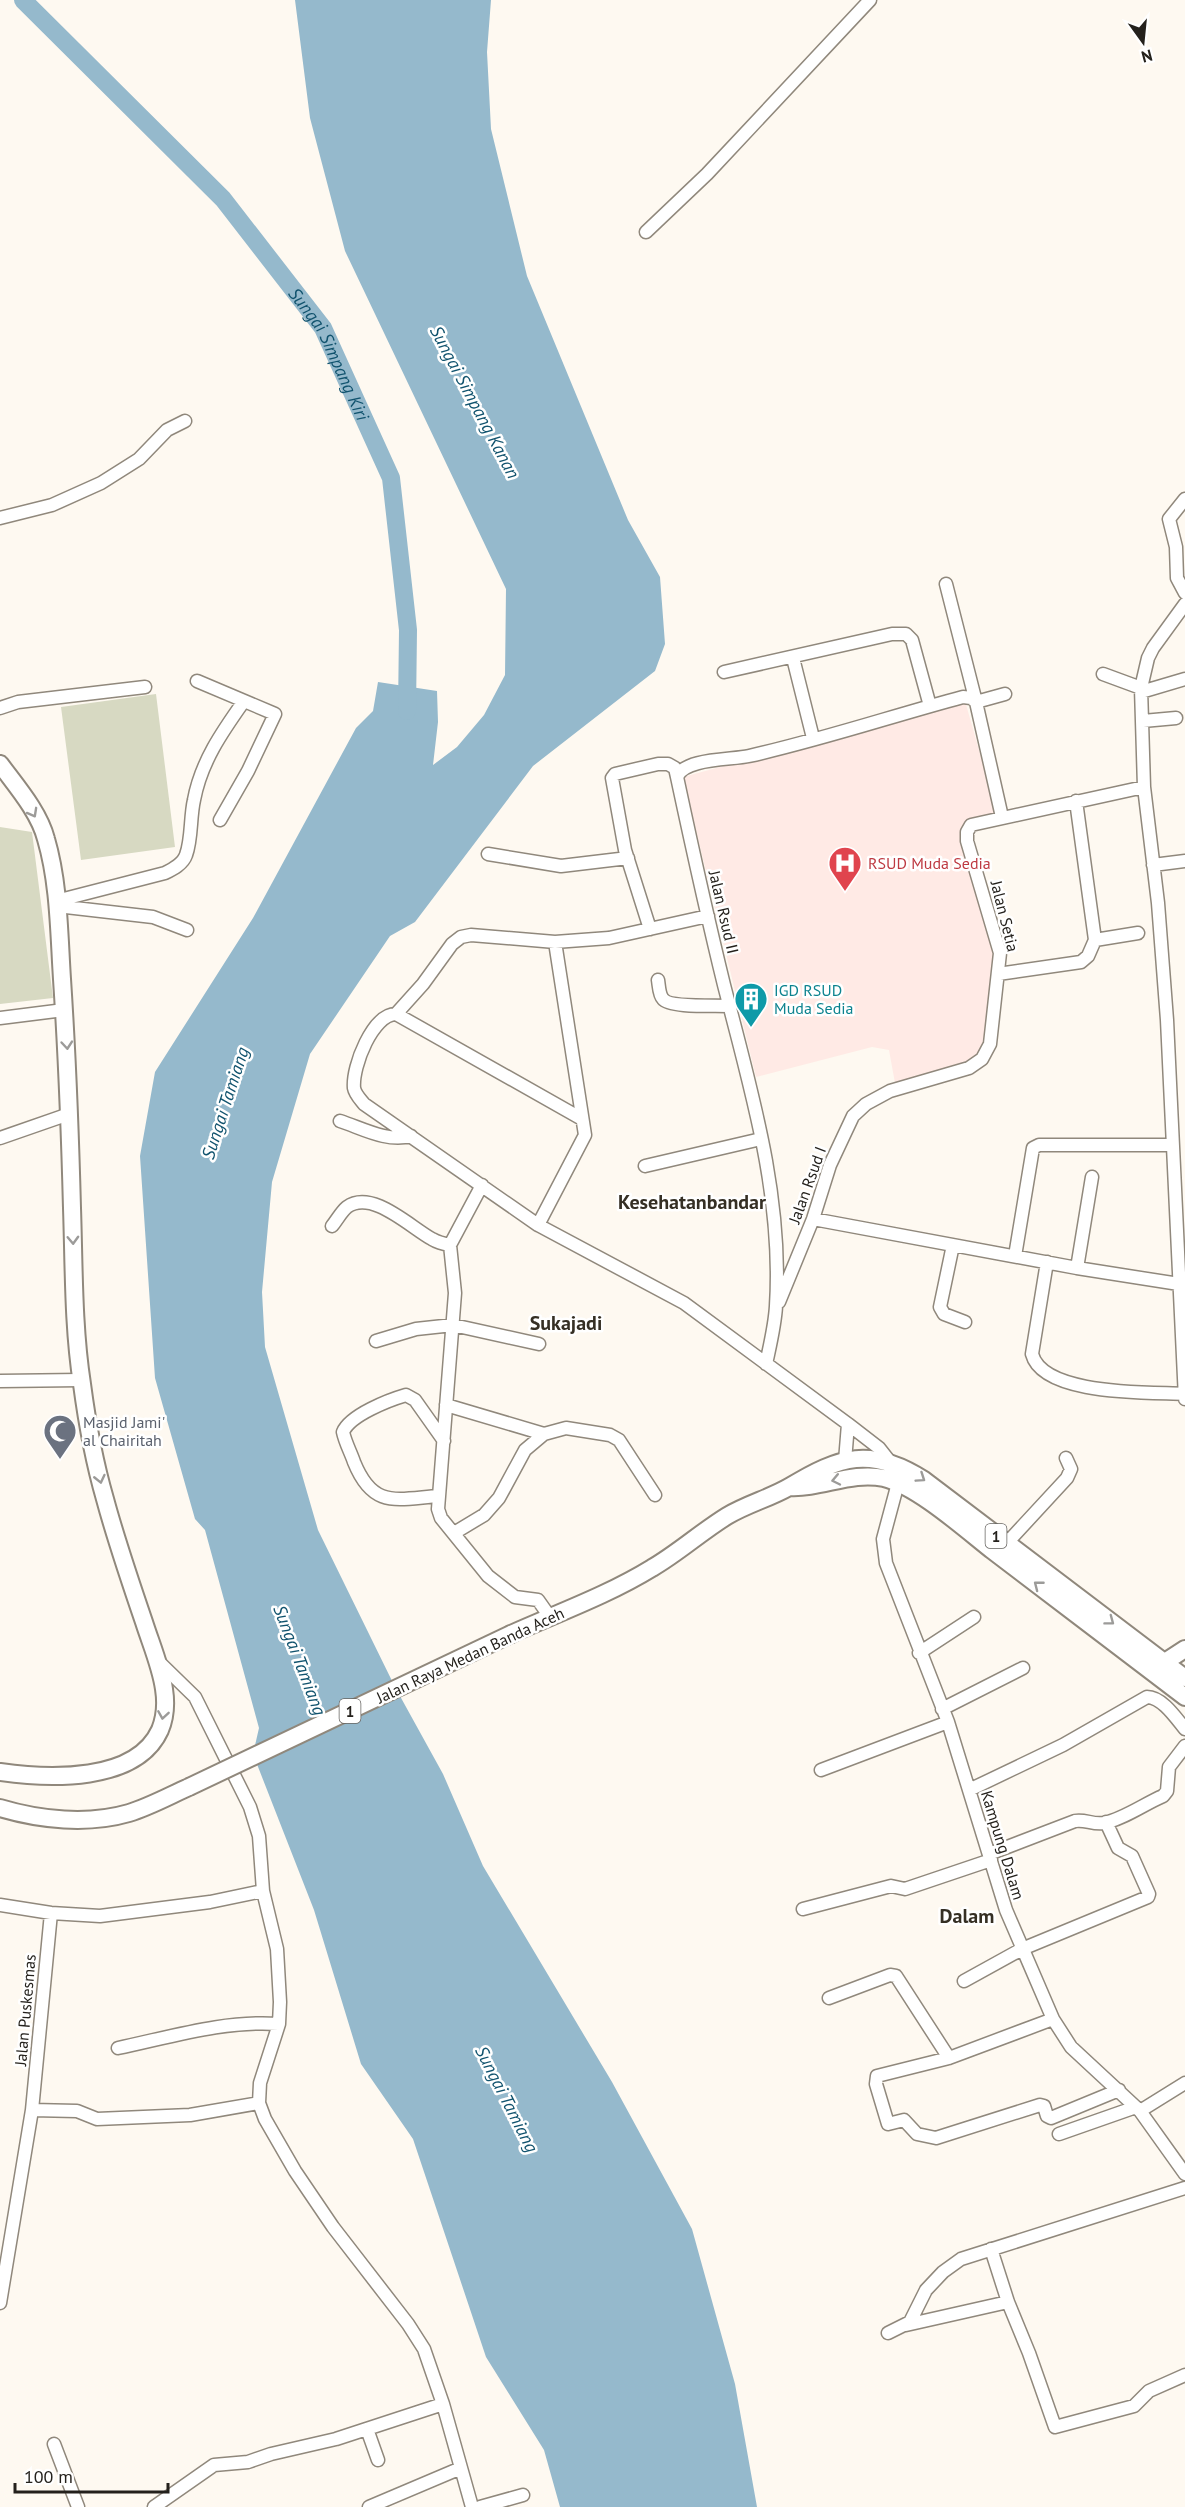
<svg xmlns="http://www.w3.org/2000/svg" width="1185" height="2507" font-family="'PT Sans',sans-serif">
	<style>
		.medical { fill: #ffeae5 }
		.green { fill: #d7d9c2 }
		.water { fill: #95b9cc }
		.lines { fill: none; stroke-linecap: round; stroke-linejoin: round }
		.river { stroke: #95b9cc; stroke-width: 18 }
		.minor-casing { stroke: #90887c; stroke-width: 15 }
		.highway-casing { stroke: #90887c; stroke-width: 20 }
		.minor { stroke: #fff; stroke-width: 12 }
		.highway { stroke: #fff; stroke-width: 16 }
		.highway-bridge-casing { stroke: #90887c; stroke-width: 20; stroke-linecap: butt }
		.highway-bridge { stroke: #fff; stroke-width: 16 }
		.oneway { stroke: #9c9b99 }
		.labels { text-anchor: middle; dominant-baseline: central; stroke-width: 5; stroke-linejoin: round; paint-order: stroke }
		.shield { fill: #fff; stroke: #666460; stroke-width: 1.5 }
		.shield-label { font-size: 15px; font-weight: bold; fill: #24211c }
		.health-label { font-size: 16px; fill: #be3a42; stroke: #fff; text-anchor: start }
		.street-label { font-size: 16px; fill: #24211c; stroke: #fff }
		.culture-label { font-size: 16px; fill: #0d838f; stroke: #fff; text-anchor: start }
		.worship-label { font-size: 16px; fill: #5b616d; stroke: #fff; text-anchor: start }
		.water-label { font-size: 18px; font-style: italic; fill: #11536e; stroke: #fff }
		.quarter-label { font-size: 20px; font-weight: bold; fill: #352f24; stroke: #fff }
	</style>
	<rect width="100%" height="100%" fill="#fef9f1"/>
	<path class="medical" d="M965,701L997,813L961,827L997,957L987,1045L974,1061L895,1083L889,1050L872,1047L756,1077L683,777Z"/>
	<path class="green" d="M156,694L175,847L81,860L61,707Z
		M0,827L32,832L53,998L0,1004Z"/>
	<path class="water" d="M295,0H491L487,52L491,129L527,276L628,520L660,577L665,644L655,671L533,766L415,922L390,936L310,1054L272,1182L262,1292L265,1347L318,1530L395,1687L443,1774L483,1866L612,2082L692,2229L735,2384L757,2507H560L544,2450L486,2357L413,2139L361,2064L314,1910L253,1754L259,1728L205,1530L195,1519L155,1378L140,1156L155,1072L253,918L356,728L373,711L378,682L437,691L438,722L433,765L457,747L484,715L505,675L506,589L345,251L310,118Z"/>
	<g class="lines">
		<path class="river" id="s1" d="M23,0L223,199L323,328L391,478L408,630L407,711"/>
		<defs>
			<path id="minor" d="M646,232L707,174L870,0
				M1185,499L1169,519L1176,547L1177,578L1185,593
				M0,518L52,505L101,483L139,459L167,430L185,421
				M946,584L976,702L1002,817
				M1185,604L1153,648L1148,658L1141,688L1144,787L1158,903L1167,1020L1185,1399
				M793,658L813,738
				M724,672L892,634H906L912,640L930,706
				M1103,674L1141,688
				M197,681L275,714L248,771L220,820
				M1141,692L1185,679
				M976,702L1005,694
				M0,708L18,702L145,687
				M1143,721L1176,718
				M1076,801L1095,940
				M488,854L561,866L628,858
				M1153,865L1185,861
				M56,901L165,873C173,869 183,864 186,855C192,839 190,817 194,800C201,762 222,732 244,701
				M57,906L153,917L187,930
				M708,916L609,938L555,942L471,935L461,937L452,944L423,984L396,1014C373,1014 352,1066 354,1088C355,1094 360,1099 364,1104L538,1225L684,1303L848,1424L879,1448L890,1462
				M650,929L625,850L612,778L615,774L658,764H668L675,768L677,777
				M998,974L1081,962L1088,956L1095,940L1138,933
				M658,980C659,986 659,995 663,999C670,1008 717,1005 730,1006
				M396,1014L582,1119
				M0,1018L64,1010
				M340,1121C364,1129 386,1142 411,1136
				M0,1138L69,1114
				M645,1166L761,1139
				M482,1185L450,1245L455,1293L438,1509L441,1518L488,1576L515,1597L538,1600L550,1617
				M813,1219L1077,1268L1179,1284
				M538,1225L585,1135L555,942
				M332,1226C337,1220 341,1212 347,1207C372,1189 410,1227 432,1239C437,1242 444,1244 450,1245
				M953,1245L940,1307L944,1314L965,1322
				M1015,1256L1033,1148L1039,1145H1173
				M1047,1262L1032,1354C1043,1396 1150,1392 1185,1394
				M1077,1268L1092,1177
				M779,1302L813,1219L830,1165L853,1116L866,1104L890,1091L969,1068L982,1059L990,1044L1000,953L967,841V832L971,825L1144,787
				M376,1341L416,1329L453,1325L539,1344
				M766,1364C770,1345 775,1325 776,1306C783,1196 751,1090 724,985C707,916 692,847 677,777C684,758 731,760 749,756C821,740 892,716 963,697L971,698L976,702
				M0,1381L81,1380
				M446,1405L544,1434
				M845,1461L848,1424
				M898,1483L883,1539L886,1563L948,1722L1006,1910L1053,2019L1071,2047L1140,2111L1185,2174
				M439,1496C396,1499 373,1509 354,1462C351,1453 345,1442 343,1432C350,1415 389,1400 406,1395L415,1400L444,1441
				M454,1533L484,1515L499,1498L525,1450L544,1434L566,1428L610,1435L619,1440L655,1495
				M1006,1544L1067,1478L1071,1469L1066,1458
				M919,1653L974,1617
				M157,1660L195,1697L250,1807L259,1836L263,1891L277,1949L280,2002L279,2024L260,2083L259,2103L265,2119L295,2171L333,2227L408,2324L424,2349L443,2404L472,2507
				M942,1709L1023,1668
				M821,1770L948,1722
				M969,1790L1063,1745L1147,1697C1162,1697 1176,1718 1185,1729
				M989,1854L1075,1821C1085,1819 1093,1825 1104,1823C1124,1819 1144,1804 1163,1796L1167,1791L1169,1767L1185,1746
				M0,1905L51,1913L100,1916L210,1902L263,1891
				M803,1909L891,1886L905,1889L991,1860
				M964,1981L1022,1949L1148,1897L1149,1894L1132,1856L1118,1848L1106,1822
				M829,1998L890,1975L896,1976L949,2058
				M1053,2019L949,2058L877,2076L876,2084L888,2124L904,2120L917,2134L936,2138L1040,2105L1044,2106L1047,2116L1051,2118L1119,2090
				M118,2048C171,2037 224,2020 279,2024
				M32,2110L77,2111L97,2119L190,2115L259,2103
				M1140,2111L1185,2083
				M1059,2134L1136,2107
				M991,2249L1008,2302L1029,2353L1055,2427L1134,2406L1149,2391L1185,2375
				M0,2303L32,2110L51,1913
				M906,2325L1008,2302
				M888,2333L910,2322L926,2290L943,2272L961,2259L1185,2188
				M367,2429L378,2460
				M54,2444L78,2507
				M154,2507L214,2465L248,2462L271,2454L336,2439L443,2404
				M369,2507L461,2468
				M480,2507L523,2495"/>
			<path id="highway" d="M0,764C17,787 39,812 46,839C59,883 59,933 62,979C67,1055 70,1131 72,1208C74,1266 73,1326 82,1384C87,1422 94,1461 105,1499C116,1540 130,1581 144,1622C151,1644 161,1667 164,1689C166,1702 165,1718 160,1730C136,1783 48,1779 0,1772
				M789,1487C821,1489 851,1471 884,1478C917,1486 965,1529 993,1551C1057,1600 1121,1648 1185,1697
				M511,1634C558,1613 608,1595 652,1568C678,1553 701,1532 727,1516C747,1504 770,1498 789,1487C840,1456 871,1446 924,1480L1185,1678
				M1165,1662L1185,1649
				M0,1808C40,1820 88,1825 129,1813C149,1807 169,1796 189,1787"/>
		</defs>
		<use href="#minor" class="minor-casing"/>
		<use href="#highway" class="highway-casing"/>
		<use href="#minor" class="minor"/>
		<use href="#highway" class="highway"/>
		<defs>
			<path id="highway-bridge" d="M189,1787L511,1634"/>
		</defs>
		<use href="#highway-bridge" class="highway-bridge-casing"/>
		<use href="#highway-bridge" class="highway-bridge"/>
	</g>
	<defs><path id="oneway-chevron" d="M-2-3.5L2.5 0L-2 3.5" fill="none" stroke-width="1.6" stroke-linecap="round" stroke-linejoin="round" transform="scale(1.5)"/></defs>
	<g class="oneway">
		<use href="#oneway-chevron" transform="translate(33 813) rotate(61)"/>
		<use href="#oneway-chevron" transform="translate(67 1045) rotate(85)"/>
		<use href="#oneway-chevron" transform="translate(73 1240) rotate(88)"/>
		<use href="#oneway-chevron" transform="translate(921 1478) rotate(34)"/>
		<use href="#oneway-chevron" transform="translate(100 1479) rotate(77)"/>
		<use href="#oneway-chevron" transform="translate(836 1480) rotate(168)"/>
		<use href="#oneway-chevron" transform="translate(1038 1585) rotate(-142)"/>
		<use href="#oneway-chevron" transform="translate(1110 1621) rotate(37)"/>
		<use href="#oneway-chevron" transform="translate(163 1715) rotate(99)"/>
	</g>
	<defs>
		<symbol id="hospital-pin" viewBox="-11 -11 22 30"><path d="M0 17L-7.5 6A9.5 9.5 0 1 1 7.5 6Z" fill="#e0444e" stroke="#fff"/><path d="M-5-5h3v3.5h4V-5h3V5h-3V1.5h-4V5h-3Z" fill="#fff"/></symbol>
		<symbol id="building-pin" viewBox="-11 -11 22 30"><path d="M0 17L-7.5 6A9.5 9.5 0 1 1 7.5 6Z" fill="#0f9aa8" stroke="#fff"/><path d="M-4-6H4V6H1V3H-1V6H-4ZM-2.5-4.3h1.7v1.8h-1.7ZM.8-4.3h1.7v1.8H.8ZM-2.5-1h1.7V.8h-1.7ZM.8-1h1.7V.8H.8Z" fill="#fff"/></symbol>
		<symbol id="mosque-pin" viewBox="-11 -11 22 30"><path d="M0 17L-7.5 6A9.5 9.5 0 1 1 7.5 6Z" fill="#6b7280" stroke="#fff"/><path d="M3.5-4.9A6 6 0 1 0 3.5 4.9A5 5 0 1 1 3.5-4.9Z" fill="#fff"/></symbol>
	</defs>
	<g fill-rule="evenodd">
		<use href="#hospital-pin" x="826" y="844" width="38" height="52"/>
		<use href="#building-pin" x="732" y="980" width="38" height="52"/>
		<use href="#mosque-pin" x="41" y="1412" width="38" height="52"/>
	</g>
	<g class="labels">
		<g class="shield">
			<rect x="985.5" y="1524" width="21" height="24" rx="4.5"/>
			<rect x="339.5" y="1699" width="21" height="24" rx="4.5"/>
		</g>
		<g class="shield-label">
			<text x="996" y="1536">1</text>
			<text x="350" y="1711">1</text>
		</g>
		<g class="health-label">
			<text x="868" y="863">RSUD Muda Sedia</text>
		</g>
		<g class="street-label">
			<text transform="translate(724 912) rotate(77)">Jalan Rsud II</text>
			<text transform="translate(1005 916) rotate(76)">Jalan Setia</text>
			<text transform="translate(807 1185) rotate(-70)">Jalan Rsud I</text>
			<text transform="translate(470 1655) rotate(-25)">Jalan Raya Medan Banda Aceh</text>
			<text transform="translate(1003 1845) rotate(73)">Kampung Dalam</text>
			<text transform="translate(25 2010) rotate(-85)">Jalan Puskesmas</text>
		</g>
		<g class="culture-label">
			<text x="774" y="990">IGD RSUD<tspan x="774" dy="18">Muda Sedia</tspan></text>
		</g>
		<g class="worship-label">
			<text x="83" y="1422">Masjid Jami'<tspan x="83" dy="18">al Chairitah</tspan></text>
		</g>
		<g class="water-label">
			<text stroke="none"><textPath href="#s1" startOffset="471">Sungai Simpang Kiri</textPath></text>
			<text transform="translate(475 402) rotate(62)">Sungai Simpang Kanan</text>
			<text transform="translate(225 1103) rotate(-72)">Sungai Tamiang</text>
			<text transform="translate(300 1660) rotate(69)">Sungai Tamiang</text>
			<text transform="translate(507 2099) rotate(63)">Sungai Tamiang</text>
		</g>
		<g class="quarter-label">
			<text x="692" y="1202">Kesehatanbandar</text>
			<text x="566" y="1323">Sukajadi</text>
			<text x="967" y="1916">Dalam</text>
		</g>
	</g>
	<g transform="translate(1143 42) rotate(165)" stroke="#ffffff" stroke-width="4.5" paint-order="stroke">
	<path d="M0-4.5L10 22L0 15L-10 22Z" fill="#24211c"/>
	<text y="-9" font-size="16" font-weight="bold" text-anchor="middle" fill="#24211c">N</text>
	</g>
	<path d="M15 2483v9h153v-9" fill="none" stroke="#24211c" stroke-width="3"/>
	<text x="24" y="2483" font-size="18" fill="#24211c" stroke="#ffffff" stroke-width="4.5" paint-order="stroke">100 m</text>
</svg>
